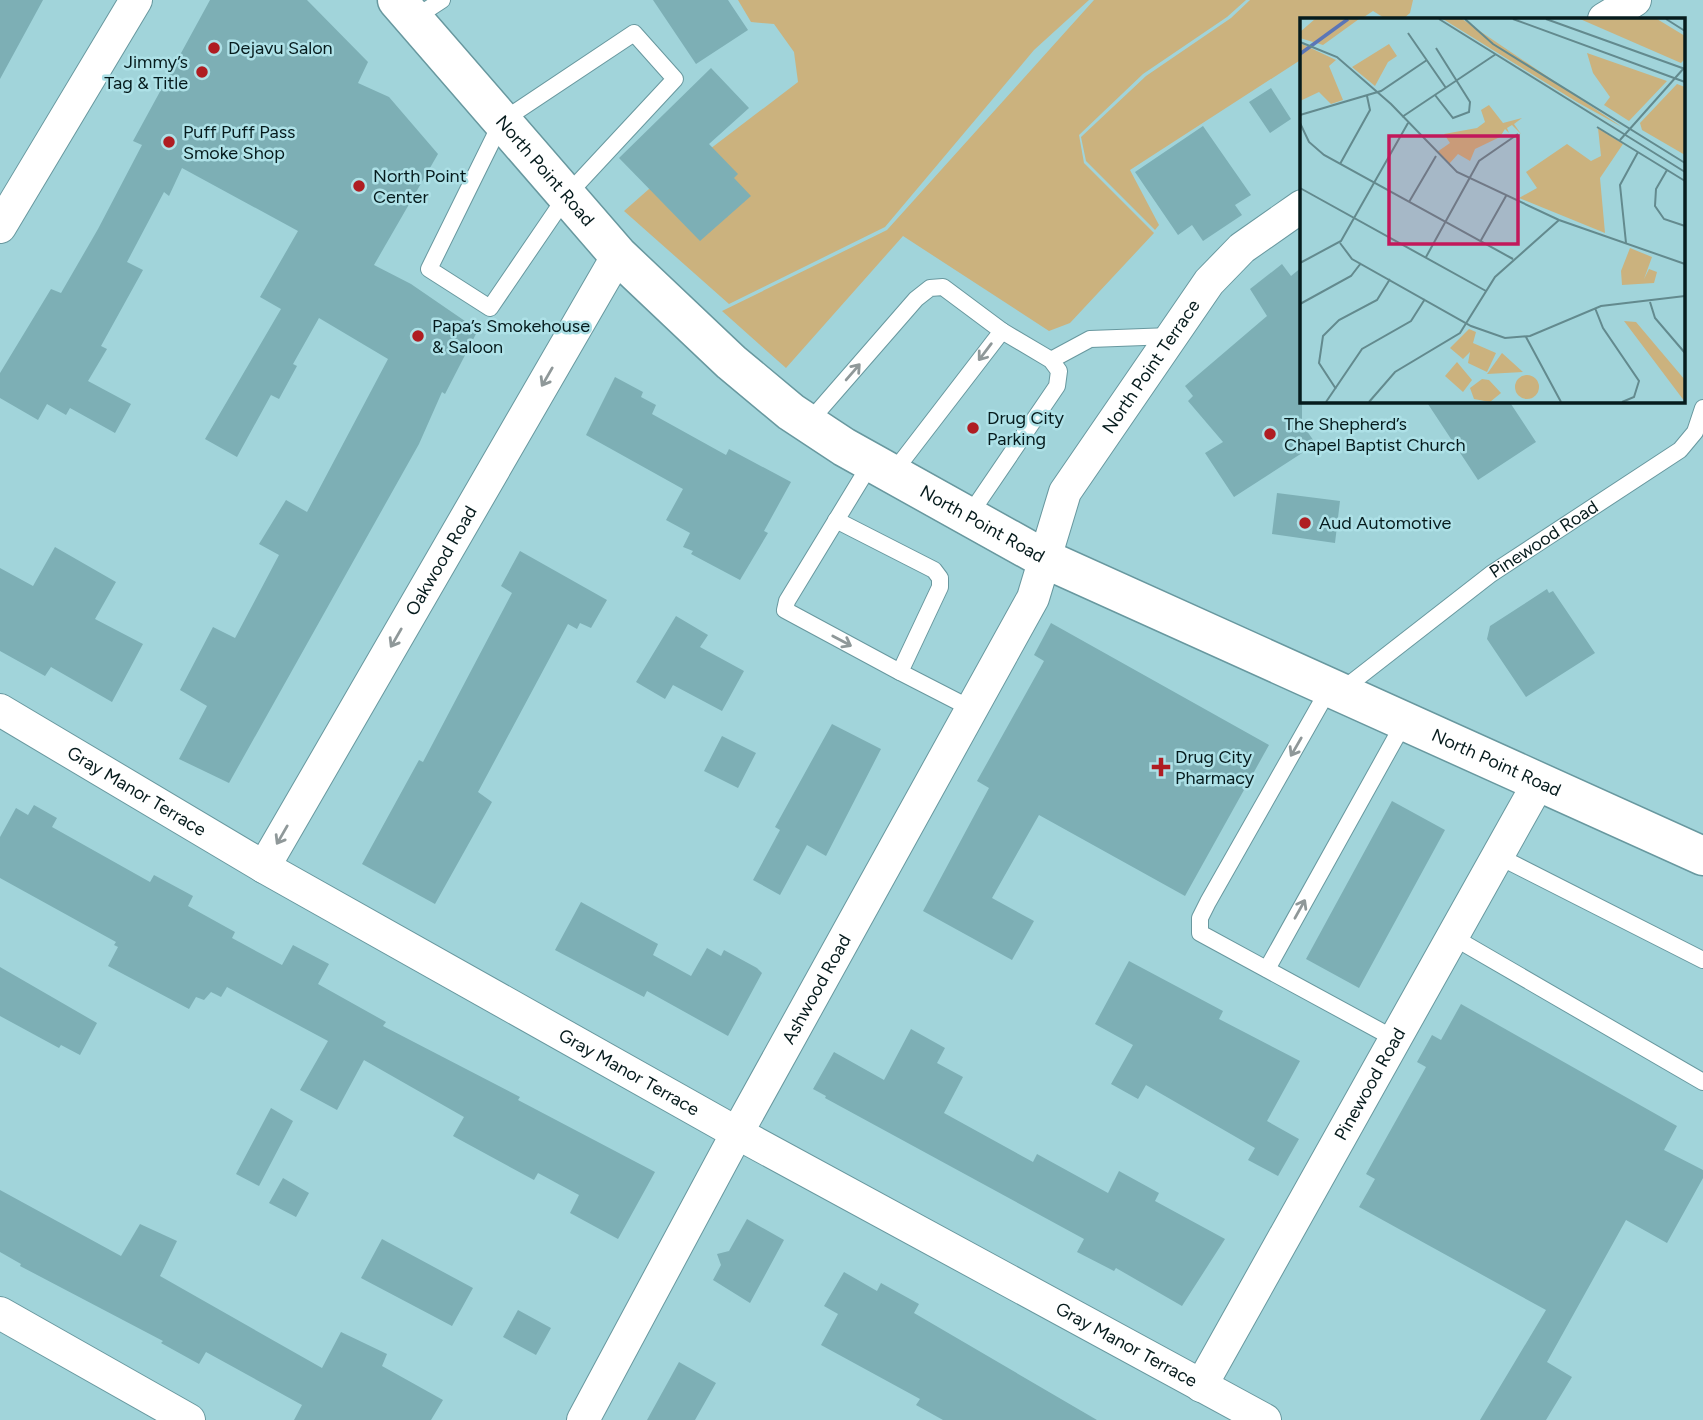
<svg xmlns="http://www.w3.org/2000/svg" width="1703" height="1420" font-family="Figtree,sans-serif">
	<style>
		.green { fill: #cbb27e }
		.building { fill: #7dafb5 }
		.lines { fill: none; stroke-linecap: round; stroke-linejoin: round }
		.lane-casing { stroke: #68989f; stroke-width: 18 }
		.street-casing { stroke: #68989f; stroke-width: 34 }
		.secondary-casing { stroke: #68989f; stroke-width: 41 }
		.lane { stroke: #fff; stroke-width: 16 }
		.street { stroke: #fff; stroke-width: 32 }
		.secondary { stroke: #fff; stroke-width: 38 }
		.oneway { stroke: #8f9899 }
		.poi-dot { fill: #af1d22; stroke: #aee1e7; stroke-width: 2.5 }
		.labels { text-anchor: middle; dominant-baseline: central; stroke-width: 5; stroke-linejoin: round; paint-order: stroke }
		.poi-label { font-size: 18px; fill: #061b1d; stroke: #aee1e7; text-anchor: start }
		.street-label { font-size: 18px; fill: #061b1d; stroke: #aee1e7 }
		.inset-river { fill: none; stroke: #5b76b7; stroke-width: 3.5 }
		.inset-road { fill: none; stroke: #638a8e; stroke-width: 2 }
		.view { fill: #c2185b; fill-opacity: 0.15; stroke: #c2185b; stroke-width: 3.5 }
		.inset-edge { fill: none; stroke: #061b1d; stroke-width: 3.5 }
	</style>
	<rect width="100%" height="100%" fill="#a1d4da"/>
	<path class="green" d="M738,0H1089L1034,50L885,227L729,304L624,211L699,145L706,152L798,82L794,52L774,24L751,22Z
		M1094,0H1246L1227,17L1143,74L1079,135L1084,163L1154,233L1070,323L1049,331L903,236L786,368L722,311L887,230Z
		M1250,0H1413L1410,13L1403,19H1386L1373,11L1361,19H1302V59L1130,170L1159,225L1155,230L1086,161L1081,137L1146,76L1231,18Z"/>
	<path class="building" d="M0,0H43L0,79Z
		M210,0H307L368,62L358,83L389,97L438,154L374,265L411,284L478,330L445,394L442,392L419,444L229,783L179,759L207,706L180,690L213,627L235,638L279,555L259,544L286,500L307,512L388,359L319,318L293,364L297,366L279,399L271,395L237,457L205,439L281,309L260,297L298,231L182,168L169,196L164,192L127,262L143,270L101,346L107,349L88,381L131,404L115,433L70,408L66,415L47,404L38,420L0,398V373L51,289L61,293L98,229L142,145L133,141Z
		M653,0H728L748,30L696,64Z
		M711,68L749,108L709,144L738,174L734,178L751,196L700,241L619,158Z
		M1271,88L1291,119L1270,133L1249,102Z
		M1203,126L1251,195L1235,205L1242,215L1203,241L1192,225L1178,235L1135,172Z
		M1282,264L1291,276L1302,267V424L1316,444L1234,497L1205,453L1223,442L1188,401L1193,396L1185,386L1267,316L1250,289Z
		M615,377L643,392L641,397L656,405L652,414L726,455L729,449L791,482L764,531L768,533L740,580L691,554L693,551L683,547L690,533L666,520L683,489L586,435Z
		M1426,401H1509L1536,442L1478,480Z
		M1277,493L1340,501L1335,543L1272,534Z
		M55,547L116,582L95,619L143,644L112,702L51,667L45,676L0,651V568L33,586Z
		M520,551L607,600L591,628L580,623L577,629L568,624L478,792L492,802L435,904L362,864L419,760L423,762L512,593L501,586Z
		M1547,589L1549,593L1553,591L1595,653L1526,697L1487,639L1490,626Z
		M676,616L708,635L700,647L744,671L722,711L673,685L665,699L636,682Z
		M1051,623L1269,745L1185,896L1039,815L992,898L1034,921L1012,960L923,911L989,788L977,781L1044,661L1034,655Z
		M832,724L881,749L826,856L807,845L780,895L753,880L780,830L775,827Z
		M722,736L756,753L738,788L704,771Z
		M1392,801L1445,830L1359,988L1306,959Z
		M34,805L57,818L52,827L150,882L154,875L193,896L188,906L235,932L232,938L282,965L293,945L329,964L318,984L386,1022L383,1026L520,1097L518,1100L655,1172L618,1239L570,1213L579,1195L538,1173L534,1180L453,1136L464,1117L364,1060L337,1110L300,1090L328,1041L227,987L221,997L211,992L204,1000L196,997L189,1009L108,966L118,947L114,945L116,942L0,878V837L16,808L28,815Z
		M581,902L658,944L653,955L691,976L707,948L721,956L724,950L757,968L762,973L728,1036L647,991L644,997L555,950Z
		M1129,961L1223,1011L1219,1019L1300,1061L1267,1121L1299,1139L1278,1176L1248,1160L1255,1148L1146,1085L1138,1099L1111,1084L1133,1045L1095,1024Z
		M0,967L97,1023L80,1055L61,1045L59,1048L0,1016Z
		M1461,1004L1677,1126L1664,1150L1703,1170V1178L1667,1243L1626,1220L1547,1362L1572,1377L1546,1420H1480L1546,1310L1359,1207L1375,1179L1366,1174L1426,1067L1417,1062L1432,1035L1441,1040Z
		M911,1029L945,1048L937,1063L963,1077L944,1113L1033,1162L1037,1154L1108,1193L1119,1171L1159,1193L1155,1201L1225,1239L1182,1306L1116,1268L1114,1271L1077,1252L1084,1239L825,1098L826,1096L813,1089L834,1052L884,1080Z
		M271,1108L293,1121L259,1186L236,1174Z
		M283,1178L309,1193L296,1217L269,1203Z
		M0,1190L121,1256L140,1224L177,1241L160,1276L322,1368L341,1332L387,1354L382,1366L443,1400L431,1420H294L302,1405L206,1352L199,1364L161,1343L163,1341L20,1266L21,1264L0,1252Z
		M747,1219L784,1240L750,1303L713,1280L721,1265L717,1254L729,1251Z
		M382,1239L473,1288L452,1326L361,1278Z
		M844,1272L877,1291L881,1283L919,1304L914,1313L1097,1420H943L916,1405L920,1399L821,1345L838,1314L824,1306Z
		M518,1310L551,1328L536,1355L503,1337Z
		M679,1362L716,1383L695,1420H647Z"/>
	<g class="lines">
		<defs>
			<g id="lane">
				<path d="M413,19L442,0"/>
				<path d="M634,33L675,79L567,195L490,308L429,269L502,121Z"/>
				<path d="M1051,360L1090,339L1171,336"/>
				<path d="M808,423L916,299L930,288L943,287L1002,331L892,474"/>
				<path d="M871,463L787,601L785,610L900,672"/>
				<path d="M968,517L1057,386L1059,371L1051,360L1002,331"/>
				<path d="M836,520L934,570L940,578V587L900,672L972,709"/>
				<path d="M1330,687L1208,902L1200,918V933L1395,1039"/>
				<path id="s1" d="M1342,690L1491,574L1680,450L1695,432L1703,408"/>
				<path d="M1498,856L1703,960"/>
				<path d="M1453,937L1703,1082"/>
				<path d="M1267,969L1405,721"/>
			</g>
			<g id="street">
				<path d="M1604,19L1635,0"/>
				<path d="M0,227L136,0"/>
				<path id="s2" d="M0,710L264,867L737,1133L1265,1420"/>
				<path id="s3" d="M264,867L618,255"/>
				<path d="M0,1313L189,1420"/>
				<path id="s4" d="M1201,1386L1539,782"/>
				<path id="s5" d="M583,1420L737,1133L1033,598L1065,492L1209,282L1242,248L1302,206"/>
			</g>
			<g id="secondary">
				<path id="s6" d="M397,0L618,255L731,362L791,412L844,447L1045,559L1703,856"/>
			</g>
		</defs>
		<use href="#lane" class="lane-casing"/>
		<use href="#street" class="street-casing"/>
		<use href="#secondary" class="secondary-casing"/>
		<use href="#lane" class="lane"/>
		<use href="#street" class="street"/>
		<use href="#secondary" class="secondary"/>
	</g>
	<defs><path id="oneway-shaft" d="M-6 0H5M1.5-3L5.5 0L1.5 3" fill="none" stroke-width="1.6" stroke-linecap="round" stroke-linejoin="round" transform="scale(1.75)"/></defs>
	<g class="oneway">
		<use href="#oneway-shaft" transform="translate(985 352) rotate(127)"/>
		<use href="#oneway-shaft" transform="translate(853 372) rotate(-49)"/>
		<use href="#oneway-shaft" transform="translate(547 377) rotate(120)"/>
		<use href="#oneway-shaft" transform="translate(396 638) rotate(120)"/>
		<use href="#oneway-shaft" transform="translate(842 641) rotate(28)"/>
		<use href="#oneway-shaft" transform="translate(1296 747) rotate(120)"/>
		<use href="#oneway-shaft" transform="translate(282 835) rotate(120)"/>
		<use href="#oneway-shaft" transform="translate(1300 909) rotate(-61)"/>
	</g>
	<g class="poi-dot">
		<circle cx="214" cy="48" r="7"/>
		<circle cx="202" cy="72" r="7"/>
		<circle cx="169" cy="142" r="7"/>
		<circle cx="359" cy="186" r="7"/>
		<circle cx="418" cy="336" r="7"/>
		<circle cx="973" cy="428" r="7"/>
		<circle cx="1270" cy="434" r="7"/>
		<circle cx="1305" cy="523" r="7"/>
		<path d="M1157.5 756.5h7v7h7v7h-7v7h-7v-7h-7v-7h7z"/>
	</g>
	<g class="labels">
		<g class="poi-label">
			<text x="228" y="48">Dejavu Salon</text>
			<text x="188" y="62" text-anchor="end">Jimmy’s<tspan x="188" dy="21">Tag &amp; Title</tspan></text>
			<text x="183" y="132">Puff Puff Pass<tspan x="183" dy="21">Smoke Shop</tspan></text>
			<text x="373" y="176">North Point<tspan x="373" dy="21">Center</tspan></text>
			<text x="432" y="326">Papa’s Smokehouse<tspan x="432" dy="21">&amp; Saloon</tspan></text>
			<text x="987" y="418">Drug City<tspan x="987" dy="21">Parking</tspan></text>
			<text x="1284" y="424">The Shepherd’s<tspan x="1284" dy="21">Chapel Baptist Church</tspan></text>
			<text x="1319" y="523">Aud Automotive</text>
			<text x="1175" y="757">Drug City<tspan x="1175" dy="21">Pharmacy</tspan></text>
		</g>
		<g class="street-label">
			<text stroke="none"><textPath href="#s6" startOffset="226">North Point Road</textPath></text>
			<text stroke="none"><textPath href="#s5" startOffset="1200">North Point Terrace</textPath></text>
			<text stroke="none"><textPath href="#s6" startOffset="793">North Point Road</textPath></text>
			<text stroke="none"><textPath href="#s1" startOffset="252">Pinewood Road</textPath></text>
			<text stroke="none"><textPath href="#s3" startOffset="354">Oakwood Road</textPath></text>
			<text stroke="none"><textPath href="#s6" startOffset="1360">North Point Road</textPath></text>
			<text stroke="none"><textPath href="#s2" startOffset="159">Gray Manor Terrace</textPath></text>
			<text stroke="none"><textPath href="#s5" startOffset="490">Ashwood Road</textPath></text>
			<text stroke="none"><textPath href="#s2" startOffset="726">Gray Manor Terrace</textPath></text>
			<text stroke="none"><textPath href="#s4" startOffset="346">Pinewood Road</textPath></text>
			<text stroke="none"><textPath href="#s2" startOffset="1293">Gray Manor Terrace</textPath></text>
		</g>
	</g>
	<g transform="translate(1300 18)">
		<rect width="385" height="385" fill="#a1d4da"/>
		<path d="M15,1H59L23,27L0,20V14ZM143,1H162L322,109L277,84ZM280,1H357L385,18V41L381,45ZM0,25L36,42L29,48L43,82L31,86L19,74L0,83ZM89,26L97,38L88,44L75,68L52,49ZM287,35L367,63L329,103L304,87L310,79L293,55ZM377,66L385,69V137L342,112L340,105ZM189,87L203,105L222,100L214,106L221,116L212,107L207,110L209,115L205,111L200,119L175,131L170,143L158,136L149,146L137,134L150,125L144,116L177,110L185,104L181,92ZM298,110L323,126L300,160L305,215L219,180L237,170L226,154L267,126L291,143L301,138ZM330,230L352,239L344,261L349,251L357,254L354,265L322,267L321,253ZM324,303L336,304L385,362V384ZM169,311L176,314L173,325L196,335L187,354L168,345L170,334L163,341L150,330ZM202,335L223,354L187,356ZM157,344L172,362L163,374L145,358ZM215 369a12 12 0 1 1 24 0a12 12 0 1 1-24 0ZM182,361L189,362L201,375L190,384L174,381L170,370Z" fill="#cbb27e"/>
		<path class="inset-river" d="M0,36L48,1"/>
		<path class="inset-road" d="M139,1L385,154M165,1L193,26L385,145M213,1L385,64M246,1L385,51M366,1L385,13M108,15L146,70M0,24L37,39L91,86L157,154L259,202L385,246M135,77L153,100L169,94L170,84L136,30M0,97L81,73L127,42M102,99L196,36M0,105L9,124L24,137L213,241M297,109L385,163M320,122L384,50M40,146L70,92L67,78M367,152L356,171L355,188L364,201L385,208M0,170L186,273M109,184L136,138M180,224L206,178M40,225L52,241L171,308L205,320L230,318L301,288L385,278M326,225L320,167L338,134M126,239L179,143L218,116M0,245L41,223L108,105M350,284L355,300L385,335M0,286L51,258L61,245M295,290L303,310L339,363L334,379L322,384M226,319L261,384M36,371L19,345L23,318L39,302L77,282L90,261M26,384L62,331L111,303L125,281M69,384L95,354L160,315L195,259L259,202"/>
		<path class="view" d="M89,118H218V226H89Z"/>
		<rect width="385" height="385" class="inset-edge"/>
	</g>
</svg>
